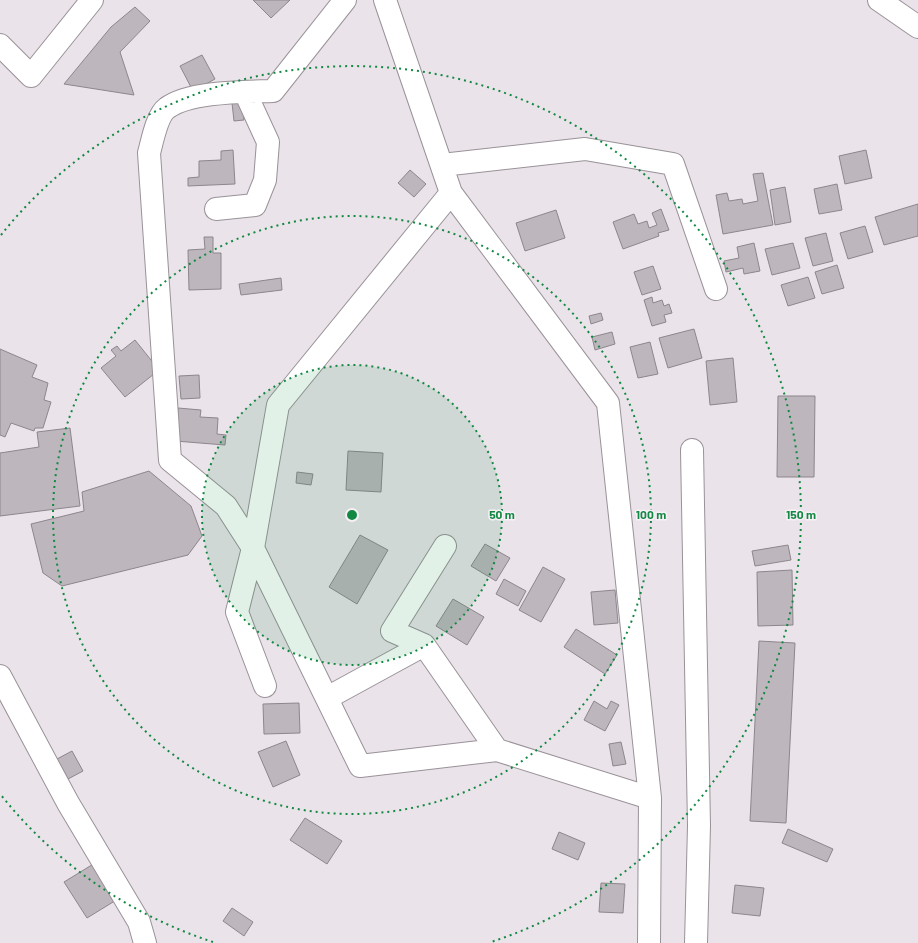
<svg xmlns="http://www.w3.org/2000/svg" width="918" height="943" font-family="Barlow,sans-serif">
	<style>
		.building { fill: #bdb6bc; stroke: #8d868c }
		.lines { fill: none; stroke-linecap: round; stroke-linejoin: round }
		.minor-casing { stroke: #999298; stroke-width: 24 }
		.minor { stroke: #fff; stroke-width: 22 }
		.ring { fill: none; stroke: #118942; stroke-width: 2; stroke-dasharray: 2 4 }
		.centre { fill: #118942; stroke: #f8f0f7; stroke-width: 2 }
		.ring-label { font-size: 12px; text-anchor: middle; font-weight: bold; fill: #118942; stroke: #f8f0f7; stroke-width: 3; stroke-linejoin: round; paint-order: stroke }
	</style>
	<rect width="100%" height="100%" fill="#eae3e9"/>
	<path class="building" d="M253,0H290L271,18Z
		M135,7L150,21L120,52L134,95L64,84L111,27Z
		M202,55L215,79L193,91L180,66Z
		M232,103H242L244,120L234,121Z
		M233,150L235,184L188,186V178L199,177V161L221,160V151Z
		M866,150L872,178L845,184L839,156Z
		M410,170L426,184L414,197L398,183Z
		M763,173L773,225L723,234L716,195L727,193L729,201L742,199L743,204L758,201L753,174Z
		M837,184L842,210L819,214L814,189Z
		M785,187L791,222L775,225L770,190Z
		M918,204V236L884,245L875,217Z
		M661,209L669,230L658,233L659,236L623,249L613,222L634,214L638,224L647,221L649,228L657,225L652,213Z
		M556,210L565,238L525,251L516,223Z
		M865,226L873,252L848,259L840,233Z
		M826,233L833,261L813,266L805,238Z
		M204,237H213V253H221V289L189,290L188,250L205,249Z
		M754,243L760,271L744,274L743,268L726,272L724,261L739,258L737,247Z
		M793,243L800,268L772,275L765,249Z
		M837,265L844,288L822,294L815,272Z
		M653,266L661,289L642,295L634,272Z
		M808,277L815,298L788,306L781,285Z
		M281,278L282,290L241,295L239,284Z
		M652,297L653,303L662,300L664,306L669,304L672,313L664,315L666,322L652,326L644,300Z
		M601,313L603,320L591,324L589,316Z
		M694,329L702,358L668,368L659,338Z
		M612,332L615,344L595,350L592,337Z
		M135,340L159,370L125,397L101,368L116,356L111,350L117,346L121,351Z
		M650,342L658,374L638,378L630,347Z
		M0,349L37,365L32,377L48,383L44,400L51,402L43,428H35L34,431L11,423L5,437L0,435Z
		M733,358L737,402L710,405L706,361Z
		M199,375L200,398L181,399L179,376Z
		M778,396H815L814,477H777Z
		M178,408L201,410L200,417L218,418L217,434L226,435L225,445L175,441Z
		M70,428L80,506L0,516V453L39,447L37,432Z
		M348,451L383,453L381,492L346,490Z
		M149,471L191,506L202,536L188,555L62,586L43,573L31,524L84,511L82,492Z
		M297,472L313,474L311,485L296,483Z
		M360,535L388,550L357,604L329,587Z
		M485,544L510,558L496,581L471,566Z
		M788,545L791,560L755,566L752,551Z
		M543,567L565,579L541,622L519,610Z
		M792,570L793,625L758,626L757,572Z
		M504,579L526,591L518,606L496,594Z
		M615,590L618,623L594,625L591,592Z
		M453,599L484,617L467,645L436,626Z
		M576,629L617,655L605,674L564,647Z
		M759,641L795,643L786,823L750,821Z
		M594,701L607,709L611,701L619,705L605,731L584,720Z
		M299,703L300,733L264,734L263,704Z
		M286,741L300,775L273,787L258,752Z
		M621,742L626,764L613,766L609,744Z
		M72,751L83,771L68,779L57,759Z
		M305,818L342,841L327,864L290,840Z
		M788,829L833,849L827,862L782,843Z
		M559,832L585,843L578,860L552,849Z
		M95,863L118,899L87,918L64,882Z
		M601,883L625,884L623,913L599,912Z
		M735,885L764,888L760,916L732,913Z
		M232,908L253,922L244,936L223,921Z"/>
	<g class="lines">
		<defs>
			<path id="minor" d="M345,0L273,91C245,92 190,91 167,108C157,115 152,142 149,153L170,460L226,506L253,548L360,766L497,750L650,798
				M385,0L451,193L608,403L650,798L649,943
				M879,0L918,27
				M0,45L31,76L92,0
				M442,165L585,149L673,164L716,289
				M216,209L255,205L265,180L268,142L245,92
				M692,450L699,826L696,943
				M424,645L392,631L445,546
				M0,676L68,803L139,922L145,943
				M265,686L237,612L253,548L278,405L451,193
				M327,698L424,645L497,750"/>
		</defs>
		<use href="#minor" class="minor-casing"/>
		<use href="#minor" class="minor"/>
	</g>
	<circle cx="352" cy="515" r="150" fill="#118942" fill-opacity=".12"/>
	<g class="ring">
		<circle cx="352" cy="515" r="150"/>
		<circle cx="352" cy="515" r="299"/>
		<path d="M213 942A449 449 0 0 1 1 795M1 235A449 449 0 1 1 491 942"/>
	</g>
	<circle cx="352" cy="515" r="6" class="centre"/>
	<g class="ring-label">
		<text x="502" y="519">50 m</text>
		<text x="651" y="519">100 m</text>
		<text x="801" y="519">150 m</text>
	</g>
</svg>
